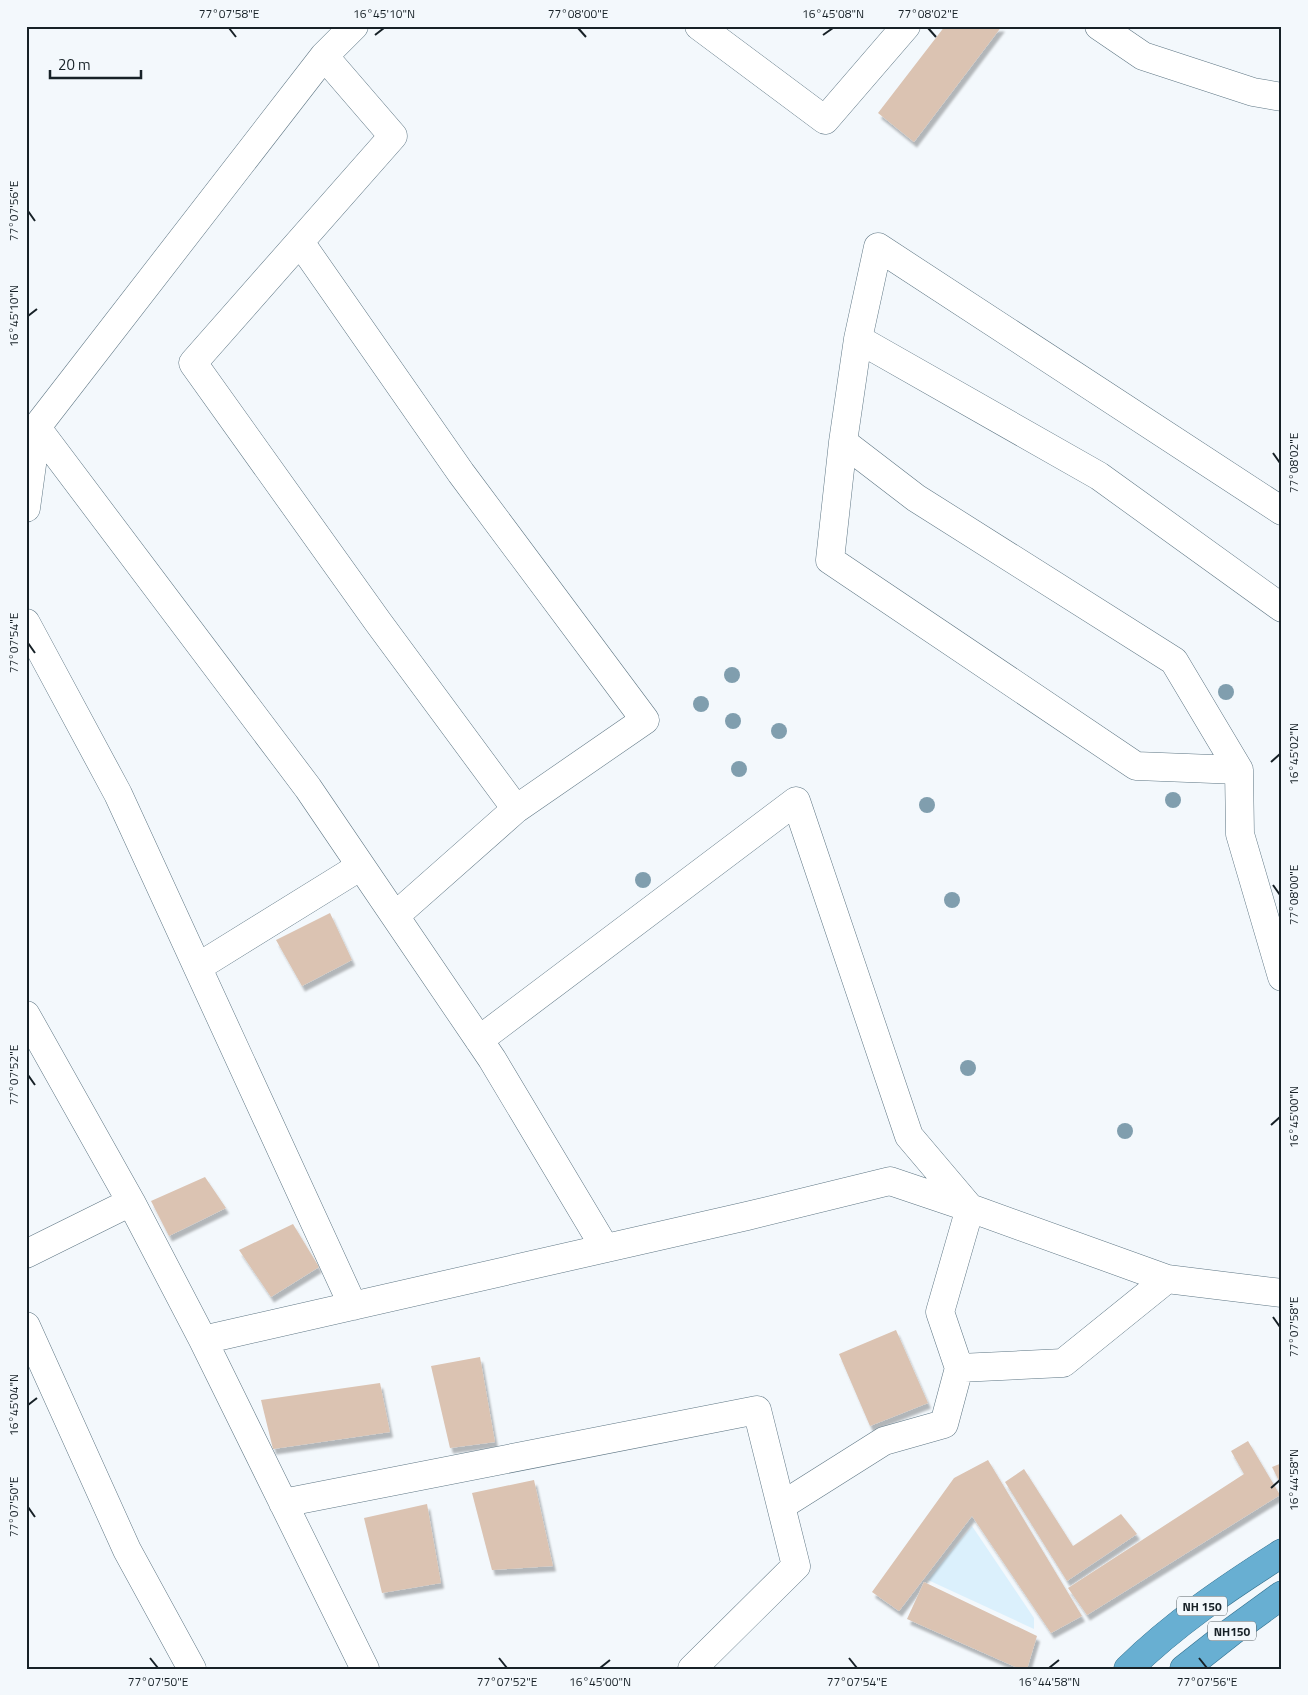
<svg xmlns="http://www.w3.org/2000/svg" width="1308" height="1695" font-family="'Titillium Web',sans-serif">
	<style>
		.built { fill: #dbf0fc }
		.building { fill: #dbc3b2; filter: url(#shadow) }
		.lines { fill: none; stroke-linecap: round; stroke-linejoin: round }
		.minor-casing { stroke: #5e7684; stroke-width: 29 }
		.trunk-casing { stroke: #33708e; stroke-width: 29 }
		.minor { stroke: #fff; stroke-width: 28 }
		.trunk { stroke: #68afd2; stroke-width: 28 }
		.tree { fill: #809eae }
		.ticks { fill: none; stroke: #172127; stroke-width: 2 }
		.labels { text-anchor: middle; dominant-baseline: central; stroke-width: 4.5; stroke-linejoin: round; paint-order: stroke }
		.shield { fill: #f3f8fc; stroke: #596267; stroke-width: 1 }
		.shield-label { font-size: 12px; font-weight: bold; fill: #172127 }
		.neatline { fill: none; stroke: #172127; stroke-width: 2 }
		.ticks-label { font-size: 12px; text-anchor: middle; fill: #172127 }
	</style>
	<defs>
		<filter id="shadow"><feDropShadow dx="3" dy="5.5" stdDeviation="1" flood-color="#0004"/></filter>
	</defs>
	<rect width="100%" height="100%" fill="#f3f8fc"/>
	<path class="built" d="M972,1526L1034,1618V1629L928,1580Z"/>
	<path class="building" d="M945,26H1002L914,142L878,113Z
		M330,913L352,960L302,986L276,940Z
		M205,1177L226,1208L169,1236L151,1201Z
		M293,1224L319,1267L271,1297L239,1250Z
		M896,1330L928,1403L870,1426L839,1354Z
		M480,1357L495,1442L450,1448L431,1366Z
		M380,1383L390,1432L273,1449L261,1400Z
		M1248,1441L1280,1495L1087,1615L1068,1588L1244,1474L1231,1451Z
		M988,1460L1082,1616L1051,1633L972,1516L899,1611L872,1592L954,1478Z
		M1282,1463V1487L1272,1467Z
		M1024,1469L1073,1546L1121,1514L1137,1534L1067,1581L1005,1482Z
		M534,1480L553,1566L492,1570L472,1493Z
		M427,1504L441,1583L382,1593L364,1518Z
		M924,1582L1037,1636L1027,1669H1020L907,1619Z"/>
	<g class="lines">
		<defs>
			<path id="minor" d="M699,26L825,120L906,26
				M1099,26L1143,56L1253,92L1282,97
				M324,56L393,136L193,363L378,622L516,809L395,916
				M300,242L461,473L645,720L516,809
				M858,339L1099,476L1282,608
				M37,428L308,788L492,1059L605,1248
				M26,441L324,56L354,26
				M843,442L916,498L1174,661L1239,770L1136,766L830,560L843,442L858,339L878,247L1282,511
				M26,508L37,428
				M26,623L118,794L353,1306
				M1239,770L1240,834L1282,977
				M198,967L361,866
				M26,1015L131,1202L203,1340L365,1669
				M479,1040L796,801L909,1136L970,1208L940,1312L959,1368L944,1424L884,1441L781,1506
				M26,1254L131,1202
				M26,1326L127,1550L192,1669
				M203,1340L747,1216L890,1181L970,1208L1167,1279L1282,1293
				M959,1368L1063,1363L1167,1279
				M283,1503L757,1410L796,1566L692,1669"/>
			<path id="trunk" d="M1128,1669C1175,1623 1227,1588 1282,1553
				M1184,1669L1231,1632L1282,1595"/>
		</defs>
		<use href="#minor" class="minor-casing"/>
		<use href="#trunk" class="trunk-casing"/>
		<use href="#minor" class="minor"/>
		<use href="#trunk" class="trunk"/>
	</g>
	<g class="tree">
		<circle cx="732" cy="675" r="8"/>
		<circle cx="1226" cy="692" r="8"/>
		<circle cx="701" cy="704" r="8"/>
		<circle cx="733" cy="721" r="8"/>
		<circle cx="779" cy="731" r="8"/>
		<circle cx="739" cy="769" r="8"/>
		<circle cx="1173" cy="800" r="8"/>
		<circle cx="927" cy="805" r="8"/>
		<circle cx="643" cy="880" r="8"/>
		<circle cx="952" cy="900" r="8"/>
		<circle cx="968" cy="1068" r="8"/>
		<circle cx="1125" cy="1131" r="8"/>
	</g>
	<path class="ticks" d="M229,28L236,37M578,28L586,37M928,28L936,37M375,35L384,28M823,35L833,28M28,211L35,221M28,316L37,309M1273,453L1280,463M28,643L35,653M1271,762L1280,754M1273,885L1280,895M28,1075L35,1085M1271,1125L1280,1117M1273,1317L1280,1327M28,1405L37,1398M1271,1488L1280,1480M28,1507L35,1517M150,1658L158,1668M499,1658L507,1668M849,1658L857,1668M1199,1658L1207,1668M600,1668L610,1660M1049,1668L1059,1660"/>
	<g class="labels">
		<g class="shield">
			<rect x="1177" y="1596.5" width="50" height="19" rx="4"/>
			<rect x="1208" y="1621.5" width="48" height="19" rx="4"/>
		</g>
		<g class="shield-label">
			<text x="1202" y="1606">NH 150</text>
			<text x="1232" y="1631">NH150</text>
		</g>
	</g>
	<rect width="1308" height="1695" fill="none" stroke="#f3f8fc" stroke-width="55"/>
	<path d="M50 70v8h91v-8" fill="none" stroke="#172127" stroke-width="2.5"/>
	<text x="58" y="70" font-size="15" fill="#172127" stroke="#f3f8fc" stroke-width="4" paint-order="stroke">20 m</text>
	<rect x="28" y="28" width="1252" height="1640" class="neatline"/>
	<g class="ticks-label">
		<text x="229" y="18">77°07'58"E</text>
		<text x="384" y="18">16°45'10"N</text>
		<text x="578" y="18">77°08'00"E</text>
		<text x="833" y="18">16°45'08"N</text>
		<text x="928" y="18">77°08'02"E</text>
		<text transform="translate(14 211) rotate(-90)" y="4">77°07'56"E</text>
		<text transform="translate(14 316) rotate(-90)" y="4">16°45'10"N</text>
		<text transform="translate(1294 463) rotate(-90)" y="4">77°08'02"E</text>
		<text transform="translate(14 643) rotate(-90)" y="4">77°07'54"E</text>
		<text transform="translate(1294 754) rotate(-90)" y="4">16°45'02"N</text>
		<text transform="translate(1294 895) rotate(-90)" y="4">77°08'00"E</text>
		<text transform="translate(14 1075) rotate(-90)" y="4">77°07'52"E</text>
		<text transform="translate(1294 1117) rotate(-90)" y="4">16°45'00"N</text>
		<text transform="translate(1294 1327) rotate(-90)" y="4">77°07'58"E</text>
		<text transform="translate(14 1405) rotate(-90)" y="4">16°45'04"N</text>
		<text transform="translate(1294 1480) rotate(-90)" y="4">16°44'58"N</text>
		<text transform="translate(14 1507) rotate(-90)" y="4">77°07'50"E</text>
		<text x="158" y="1686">77°07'50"E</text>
		<text x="507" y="1686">77°07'52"E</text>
		<text x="600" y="1686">16°45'00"N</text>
		<text x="857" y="1686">77°07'54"E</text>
		<text x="1049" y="1686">16°44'58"N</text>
		<text x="1207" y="1686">77°07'56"E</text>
	</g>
</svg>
